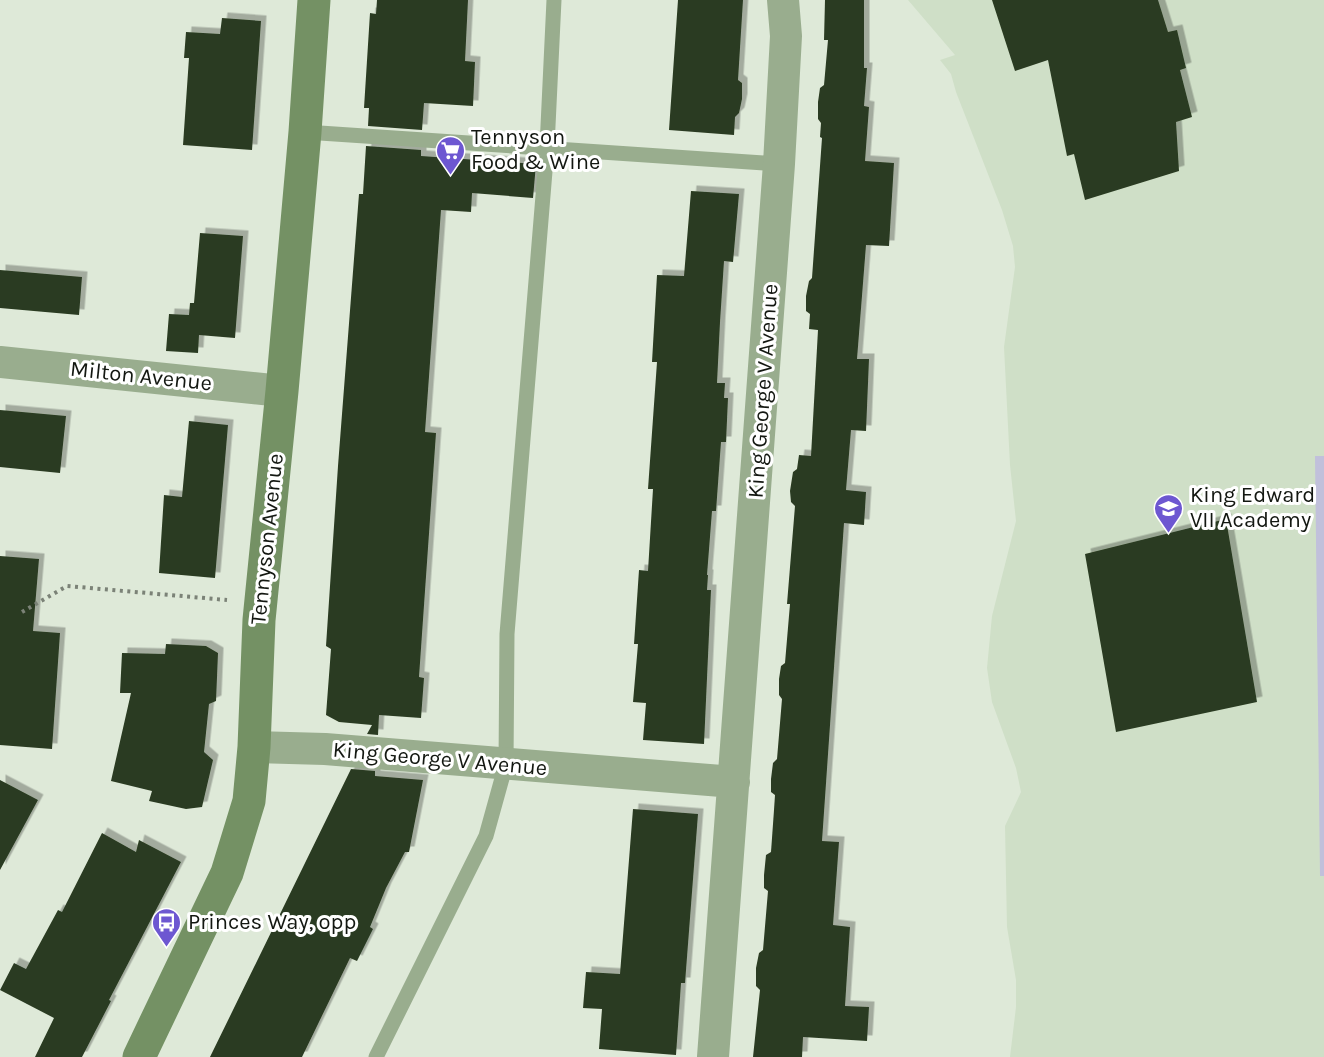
<svg xmlns="http://www.w3.org/2000/svg" width="1324" height="1057" font-family="Karla,sans-serif">
	<style>
		.built { fill: #cfdfc7 }
		.green { fill: #c1c0db }
		.building { fill: #2a3b21; filter: url(#shadow) }
		.lines { fill: none; stroke-linecap: round; stroke-linejoin: round }
		.path { stroke: #7b8277; stroke-width: 4; stroke-dasharray: 3 4.5; stroke-linecap: butt }
		.service { stroke: #99ad8e; stroke-width: 15 }
		.minor { stroke: #99ad8e; stroke-width: 32 }
		.secondary { stroke: #749164; stroke-width: 33 }
		.labels { text-anchor: middle; dominant-baseline: central; stroke-width: 6; stroke-linejoin: round; paint-order: stroke }
		.poi-label { font-size: 22px; fill: #131711; stroke: #fff; text-anchor: start }
		.street-label { font-size: 22px; fill: #131711; stroke: #fff }
	</style>
	<defs>
		<filter id="shadow"><feDropShadow dx="5.5" dy="-5.5" stdDeviation="0" flood-color="#0004"/></filter>
	</defs>
	<rect width="100%" height="100%" fill="#dee9d8"/>
	<path class="built" d="M908,0H1324V1057H1010L1016,1007V980L1007,927L1005,826L1021,792L1016,768L992,702L987,668L992,616L1016,521L1010,465L1004,347L1015,267L1013,246L1002,210L956,92L951,74L940,60L955,55Z"/>
	<path class="green" d="M1315,456H1324V876H1320Z"/>
	<path class="building" d="M377,0H468L465,61L475,62L473,106L424,103L422,130L368,126L369,108H364L370,13L376,14Z
		M678,0H743L738,80L742,83V99L739,113L735,117L734,135L669,130Z
		M825,0H864V68H867L864,106L869,107L865,161L894,163L889,246L866,245L857,359H869L866,431L851,430L846,490L866,492L864,525L844,523L822,841L839,842L833,925L850,927L845,1006L869,1007L867,1041L803,1037L802,1057H753L760,990L756,986V968L759,953L763,950L768,891L764,888V875L766,855L771,852L774,810L775,795L771,792V779L773,763L777,759L782,699L779,695V679L781,666L785,663L790,604H787L795,506L791,502L790,491L793,472L797,469L799,455L811,456L818,330L809,329L810,314L806,311V296L809,281L812,278L822,138L820,137L821,123L818,119V102L820,88L824,85L828,40H824Z
		M992,0H1158L1168,32L1177,30L1186,68L1180,70L1192,117L1176,122L1179,171L1085,200L1074,154L1067,156L1048,60L1015,71Z
		M222,18L261,21L252,150L183,145L189,58H184L186,32L220,34Z
		M366,146L421,150V156L536,164L533,198L472,193L471,212L441,210L425,432L436,433L419,677L424,678L421,718L379,715L378,735L367,734L372,725L339,722L326,715L331,649L326,646L338,466L359,194H363Z
		M691,191L739,194L733,262L724,261L720,322L717,383H725L724,398H728L726,442H721L716,511H712L707,575H708L707,590H711L704,744L643,740L646,703L633,702L638,644H634L639,570L648,571L653,489H648L657,362H652L657,275L684,276Z
		M200,233L243,236L235,338L199,335L198,353L166,351L169,314L189,315L190,303H194Z
		M0,270L82,277L79,315L0,308Z
		M0,410L66,416L60,473L0,467Z
		M189,421L228,425L215,578L159,573L164,495L182,497Z
		M1226,519L1257,702L1116,732L1085,554Z
		M0,556L39,559L33,631L60,633L52,749L0,745Z
		M166,644L206,646L218,653L216,701L209,704L204,752L213,760L202,807L186,809L149,801L152,791L111,781L131,693H120L122,653L165,654Z
		M351,769L375,771V776L423,780L409,852H405L386,888L370,927L373,929L357,961L350,958L302,1057H210Z
		M0,780L38,800L0,870Z
		M633,809L698,814L685,983H681L676,1055L599,1049L602,1009L583,1008L586,972L620,974Z
		M102,833L136,852L139,840L181,862L109,1000L111,1001L82,1057H35L54,1018L0,990L14,963L26,969L58,910L62,912Z"/>
	<g class="lines">
		<path class="path" d="M22,612L67,586L227,600"/>
		<path class="service" d="M305,132L779,164
			M376,1057L486,836L506,764L507,634L547,147L554,0"/>
		<path class="minor" d="M0,362L282,391
			M254,747L325,749L734,782
			M713,1057L779,164L786,36L783,0"/>
		<path class="secondary" d="M139,1057L227,873L249,801L254,747L259,620L282,391L305,132L314,0"/>
	</g>
	<defs>
		<symbol id="supermarket-pin" viewBox="-11 -11 22 30"><path d="M0 17L-7.5 6A9.5 9.5 0 1 1 7.5 6Z" fill="#6d57d1" stroke="#fff"/><path d="M-6-5.5h2.5l.6 2H6L4.5 2H-2.5L-4.4-4H-6ZM-1.5 3.2a1.3 1.3 0 1 0 .1 0ZM3 3.2a1.3 1.3 0 1 0 .1 0Z" fill="#fff"/></symbol>
		<symbol id="school-pin" viewBox="-11 -11 22 30"><path d="M0 17L-7.5 6A9.5 9.5 0 1 1 7.5 6Z" fill="#6d57d1" stroke="#fff"/><path d="M0-5L7-2L0 1L-7-2ZM-4 1L0 2.5L4 1V4Q0 6-4 4Z" fill="#fff"/></symbol>
		<symbol id="bus-pin" viewBox="-11 -11 22 30"><path d="M0 17L-7.5 6A9.5 9.5 0 1 1 7.5 6Z" fill="#6d57d1" stroke="#fff"/><path d="M-5-6H5V4H4V6H2V4H-2V6H-4V4H-5ZM-3.5-4V0h7V-4ZM-3.5 1.2v1.5H-2V1.2ZM2 1.2v1.5H3.5V1.2Z" fill="#fff"/></symbol>
	</defs>
	<g fill-rule="evenodd">
		<use href="#supermarket-pin" x="434" y="134" width="33" height="45"/>
		<use href="#school-pin" x="1152" y="492" width="33" height="45"/>
		<use href="#bus-pin" x="150" y="906" width="33" height="45"/>
	</g>
	<g class="labels">
		<g class="poi-label">
			<text x="471" y="137">Tennyson<tspan x="471" dy="25">Food &amp; Wine</tspan></text>
			<text x="1190" y="495">King Edward<tspan x="1190" dy="25">VII Academy</tspan></text>
			<text x="188" y="922">Princes Way, opp</text>
		</g>
		<g class="street-label">
			<text transform="translate(141 376) rotate(6)">Milton Avenue</text>
			<text transform="translate(763 391) rotate(-86)">King George V Avenue</text>
			<text transform="translate(267 539) rotate(-84)">Tennyson Avenue</text>
			<text transform="translate(440 759) rotate(5)">King George V Avenue</text>
		</g>
	</g>
</svg>
